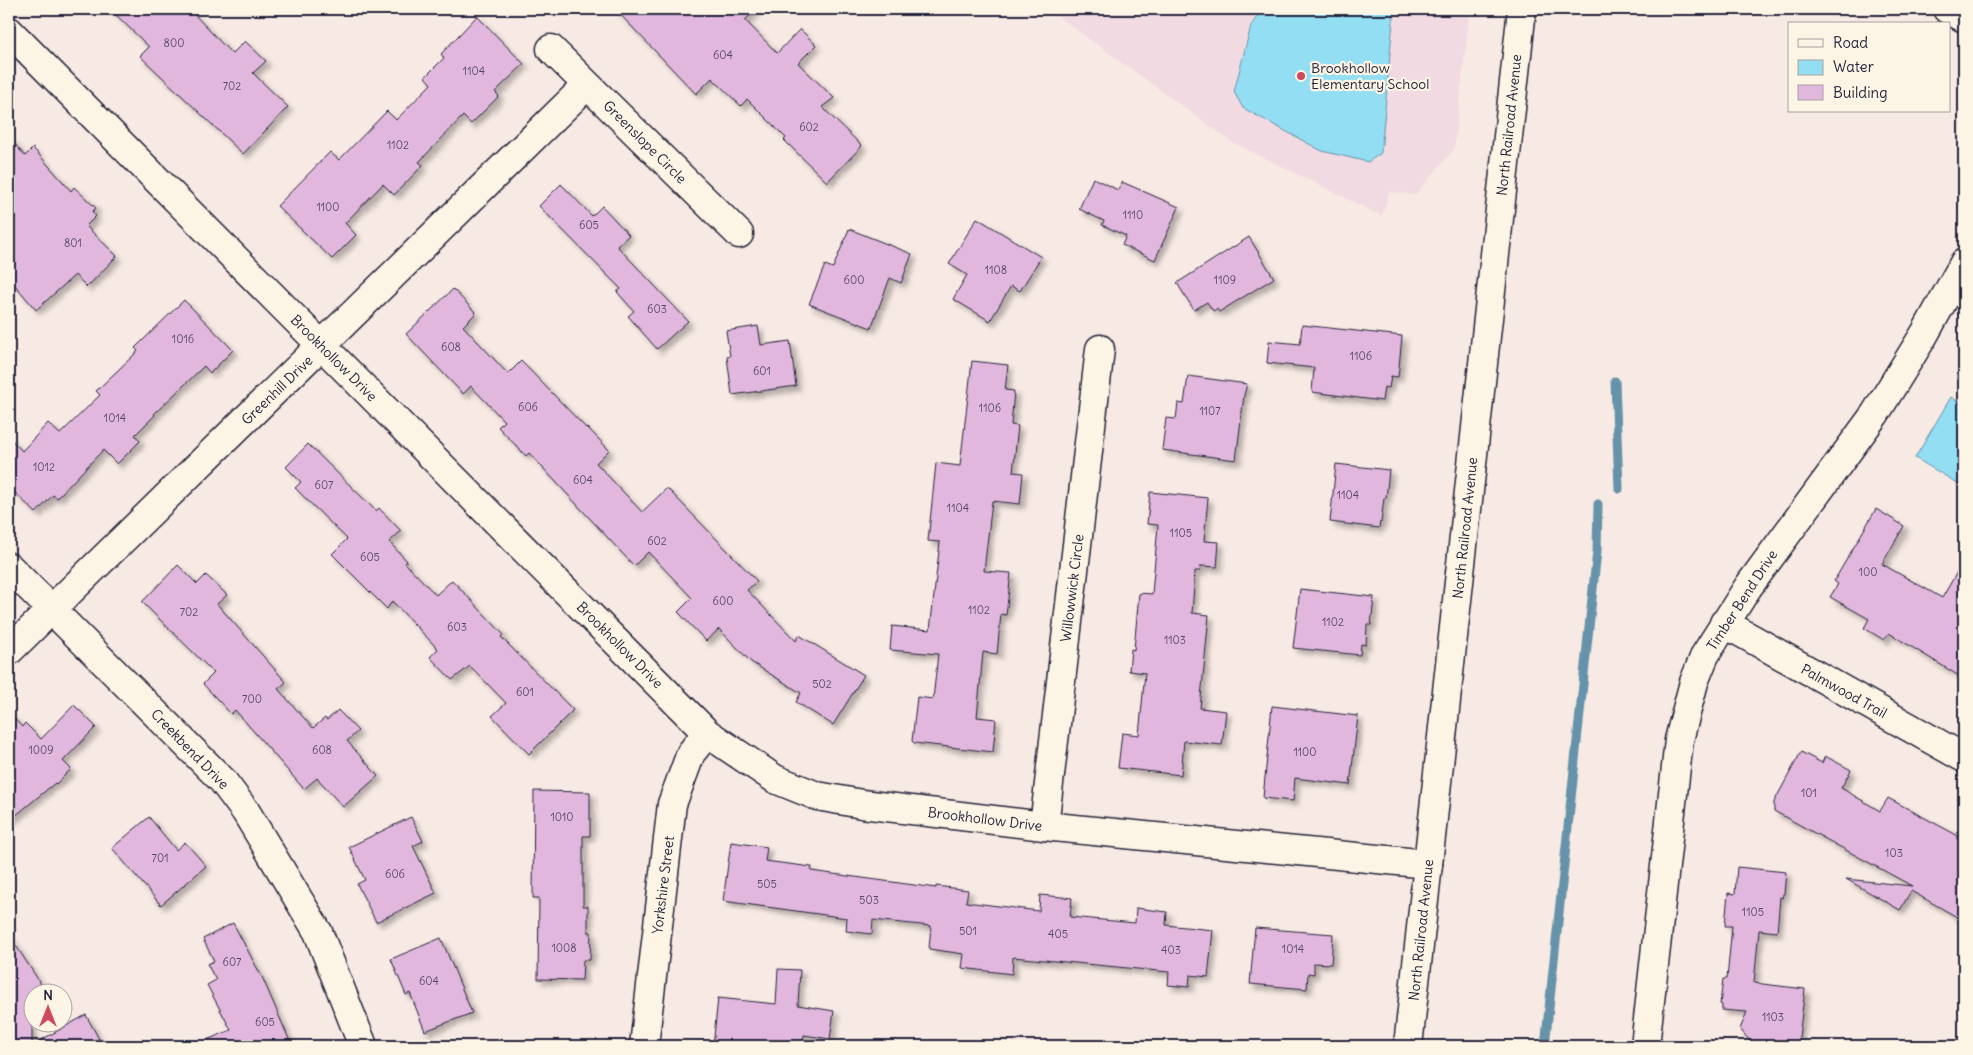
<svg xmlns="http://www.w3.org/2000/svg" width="1973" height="1055" font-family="Delius,sans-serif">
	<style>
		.built { fill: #f1dae1 }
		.water { fill: #93def3; stroke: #6693a9 }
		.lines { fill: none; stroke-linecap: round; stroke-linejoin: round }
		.stream { stroke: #6693a9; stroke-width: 9 }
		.building { fill: #e2b7dd; stroke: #22223b; filter: url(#shadow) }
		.street-casing { stroke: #22223b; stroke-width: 31 }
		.secondary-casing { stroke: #22223b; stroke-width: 31 }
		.street { stroke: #fcf5e5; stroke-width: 28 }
		.secondary { stroke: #fcf5e5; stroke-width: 28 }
		.poi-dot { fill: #d1495b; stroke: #fcf5e5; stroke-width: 2 }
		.labels { text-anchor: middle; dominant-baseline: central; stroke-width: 4.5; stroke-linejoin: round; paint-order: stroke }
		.number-label { font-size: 11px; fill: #524764 }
		.poi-label { font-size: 14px; fill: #22223b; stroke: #fcf5e5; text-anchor: start }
		.street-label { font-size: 14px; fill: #22223b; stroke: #fcf5e5 }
	</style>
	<defs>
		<filter id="shadow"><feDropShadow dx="4.5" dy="4.5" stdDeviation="2.5" flood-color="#0004"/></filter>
	</defs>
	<rect width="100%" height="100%" fill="#f7e9e3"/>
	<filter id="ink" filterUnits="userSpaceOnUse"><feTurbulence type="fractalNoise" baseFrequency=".02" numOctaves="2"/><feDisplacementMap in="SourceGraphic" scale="10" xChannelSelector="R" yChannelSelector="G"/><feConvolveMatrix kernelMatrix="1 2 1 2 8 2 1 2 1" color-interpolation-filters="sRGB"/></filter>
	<g filter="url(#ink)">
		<path class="built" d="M1048,9H1470L1454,149L1415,195L1389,192L1382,216L1232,142Z"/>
		<path class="water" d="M1262,9L1394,10L1381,153L1368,162L1322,151L1243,108L1234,92L1251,26Z
			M1951,397L1964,405V487L1915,458Z"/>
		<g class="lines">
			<path class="stream" d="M1615,381L1619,489
				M1545,1046L1597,551L1598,504"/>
		</g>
		<path class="building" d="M110,9H189L232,54L245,41L266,61L253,73L288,107L243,154L140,56L149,47Z
			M615,9H757L745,20L777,53L800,29L816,45L798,63L834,98L822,107L862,146L827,182L784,140L786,138L747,99L741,106L712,78L696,94Z
			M477,16L524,64L495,92L499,96L471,124L463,116L419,162L423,165L394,195L383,184L345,223L356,235L332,259L277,206L330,152L339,160L387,111L396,120L431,84L425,77L444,58L441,54Z
			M9,137L25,156L33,148L71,191L74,187L96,208L92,212L96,216L86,226L117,256L87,287L75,275L36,310L9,278Z
			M1093,178L1118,190L1122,182L1179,207L1155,260L1122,245L1126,236L1102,225L1104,221L1079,209Z
			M561,184L592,216L602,206L629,235L617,246L688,321L657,349L628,316L634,311L617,292L621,289L539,206Z
			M977,218L1041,257L1020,291L1011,286L990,321L953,299L967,275L949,264Z
			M849,229L912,254L901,283L890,278L871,328L809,304L825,265L833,268Z
			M1249,237L1274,278L1219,312L1217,309L1213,311L1207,302L1194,310L1177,283Z
			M453,289L476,313L463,326L508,374L521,361L587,429L588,428L609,450L596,463L642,512L667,488L757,581L747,590L796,641L799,635L864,675L833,725L796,702L801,693L751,662L719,629L706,641L678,612L692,598L648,552L634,566L529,453L526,456L498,427L504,421L471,386L463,394L406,334Z
			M184,300L233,350L210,373L204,366L154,414L155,415L135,435L140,441L117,464L103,450L57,498L53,495L36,513L9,487V437L22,451L48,423L60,434L100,395L96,391L138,351L135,348Z
			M1302,325L1402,336L1398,377L1391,376L1389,388L1384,387L1382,401L1312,392L1314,368L1267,363L1269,341L1300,344Z
			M758,326L761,345L790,341L796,386L732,395L727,357L730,356L726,331Z
			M972,361L1008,365L1005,390L1014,391L1011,425L1018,426L1013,472L1023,473L1020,504L992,501L984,571L1011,573L1006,615L1001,614L997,654L983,652L977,717L996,719L993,752L914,743L912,741L917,697L933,699L938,654L890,650L892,626L930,630L940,542L928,541L936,463L960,466Z
			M1188,376L1247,384L1244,395L1236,460L1162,450L1166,418L1176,419L1178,403L1184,404Z
			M308,444L376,511L379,508L401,531L389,542L407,561L405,563L436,595L452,580L503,634L501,637L573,710L529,754L492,716L506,703L470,666L452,680L430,657L438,649L392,601L387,609L332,554L347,539L295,488L301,482L286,467Z
			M1336,464L1389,470L1386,498H1384L1381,523L1380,522L1379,528L1330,522Z
			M1150,492L1208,498L1204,541L1219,542L1217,567L1201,566L1200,571H1195L1192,613L1209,615L1200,708L1226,711L1222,745L1184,741L1181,775L1118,768L1122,733L1139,735L1145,673L1129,671L1131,649L1134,650L1139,593L1152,594L1158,525L1147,524Z
			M1876,509L1904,526L1882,564L1942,598L1964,560V679L1889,633L1884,640L1864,628L1869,619L1830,597L1838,584L1834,581Z
			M178,565L197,584L206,575L227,595L217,604L286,682L278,689L313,728L325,718L327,720L338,710L358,731L347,741L378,776L343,807L317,778L304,789L235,710L231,714L203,684L214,673L142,602Z
			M1300,589L1374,597L1371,625H1367L1366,645L1361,644L1360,655L1293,648Z
			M74,705L96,727L63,761L71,769L56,784L55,783L9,821V713L22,727L25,723L41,739Z
			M1272,706L1358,716L1350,785L1295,778L1293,801L1263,798Z
			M1801,752L1822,763L1825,756L1851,770L1841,788L1880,811L1888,798L1964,839V921L1911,891L1900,910L1846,879L1912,886L1774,811V802Z
			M534,791L590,792V836H583V906H588V932H591L590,960H583L582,980L538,979L539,898H533Z
			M149,817L176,850L185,842L206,866L161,905L112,848Z
			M411,817L423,841L413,846L436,893L376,922L357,884L365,880L349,847Z
			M731,842L767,847L765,861L812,867L811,871L936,888V886L968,890L966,902L1039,911L1040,895L1072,898L1070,917L1135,923L1136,908L1167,912L1166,925L1213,930L1208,977L1190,975L1189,987L1168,985L1169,972L1013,957L1012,974L962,968L964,954L929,949L931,926L873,920L872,934L846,931L847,918L723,901Z
			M1737,867L1786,872L1784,894H1783L1782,898L1780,897L1777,932L1759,930L1754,983L1805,989L1798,1045L1749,1040L1740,1029L1747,1012L1722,1010V1005L1720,1004L1723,979H1727L1732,926H1725L1728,893L1735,894Z
			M233,923L263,979L292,1046H192L231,1030L207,985L216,980L207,964L214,961L203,939Z
			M1255,928L1333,934L1331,964L1314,963V974L1308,973L1307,989L1250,984Z
			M9,935L41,984L32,989V1045L86,1015L99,1039L86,1046H9Z
			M441,938L472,1013L425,1031L410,993L406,995L391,959Z
			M778,969L800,970L798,1005L834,1011L830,1039L804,1035L802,1046H713L718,998L776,1004Z"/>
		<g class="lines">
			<defs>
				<path id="street" d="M1947,9L1964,18
					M9,31L707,733L775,779L817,796L862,804L1044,826L1428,864
					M551,49L739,234
					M9,567L222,780L246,812L318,932L363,1046
					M1724,623L1964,758
					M9,651L587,85
					M1044,826L1100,349
					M644,1046L672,804L691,753L707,733
					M1645,1046L1679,740L1694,682L1705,655L1748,587L1875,414L1924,335L1964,263"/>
				<path id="secondary" d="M1408,1046L1522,9"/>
			</defs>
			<use href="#street" class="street-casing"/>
			<use href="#secondary" class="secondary-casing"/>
			<use href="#street" class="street"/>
			<use href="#secondary" class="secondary"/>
		</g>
	</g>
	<circle class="poi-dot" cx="1301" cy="76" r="5"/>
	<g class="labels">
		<g class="number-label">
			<text x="174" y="43">800</text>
			<text x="723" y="55">604</text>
			<text x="474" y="71">1104</text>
			<text x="232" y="86">702</text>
			<text x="809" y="127">602</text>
			<text x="398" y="145">1102</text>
			<text x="328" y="207">1100</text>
			<text x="1133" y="215">1110</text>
			<text x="589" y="225">605</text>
			<text x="73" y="243">801</text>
			<text x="996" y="270">1108</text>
			<text x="854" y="280">600</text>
			<text x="1225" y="280">1109</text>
			<text x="657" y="309">603</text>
			<text x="183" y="339">1016</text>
			<text x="451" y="347">608</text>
			<text x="1361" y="356">1106</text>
			<text x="762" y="371">601</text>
			<text x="528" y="407">606</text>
			<text x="990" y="408">1106</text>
			<text x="1210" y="411">1107</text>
			<text x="115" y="418">1014</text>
			<text x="44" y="467">1012</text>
			<text x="583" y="480">604</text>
			<text x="324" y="485">607</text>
			<text x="1348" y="495">1104</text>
			<text x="958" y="508">1104</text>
			<text x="1181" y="533">1105</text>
			<text x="657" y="541">602</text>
			<text x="370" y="557">605</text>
			<text x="1868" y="572">100</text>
			<text x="723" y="601">600</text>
			<text x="979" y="610">1102</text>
			<text x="189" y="612">702</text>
			<text x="1333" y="622">1102</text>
			<text x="457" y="627">603</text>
			<text x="1175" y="640">1103</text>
			<text x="822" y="684">502</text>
			<text x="525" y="692">601</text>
			<text x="252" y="699">700</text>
			<text x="41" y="750">1009</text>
			<text x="322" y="750">608</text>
			<text x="1305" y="752">1100</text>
			<text x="1809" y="793">101</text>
			<text x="562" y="817">1010</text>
			<text x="1894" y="853">103</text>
			<text x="160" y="858">701</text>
			<text x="395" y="874">606</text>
			<text x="767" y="884">505</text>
			<text x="869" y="900">503</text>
			<text x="1753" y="912">1105</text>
			<text x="968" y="931">501</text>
			<text x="1058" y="934">405</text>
			<text x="564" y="948">1008</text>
			<text x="1293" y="949">1014</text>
			<text x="1171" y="950">403</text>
			<text x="232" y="962">607</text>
			<text x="429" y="981">604</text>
			<text x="1773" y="1017">1103</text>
			<text x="265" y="1022">605</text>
		</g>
		<g class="poi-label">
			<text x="1311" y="68">Brookhollow<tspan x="1311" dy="16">Elementary School</tspan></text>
		</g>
		<g class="street-label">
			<text transform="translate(1509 125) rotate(-84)">North Railroad Avenue</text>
			<text transform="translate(645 142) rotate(45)">Greenslope Circle</text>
			<text transform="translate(334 358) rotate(45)">Brookhollow Drive</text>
			<text transform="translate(277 390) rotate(-44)">Greenhill Drive</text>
			<text transform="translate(1465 528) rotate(-84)">North Railroad Avenue</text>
			<text transform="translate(1072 588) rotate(-83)">Willowwick Circle</text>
			<text transform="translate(1742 600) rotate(-57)">Timber Bend Drive</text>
			<text transform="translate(620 645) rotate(45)">Brookhollow Drive</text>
			<text transform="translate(1844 691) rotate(29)">Palmwood Trail</text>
			<text transform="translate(190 749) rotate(46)">Creekbend Drive</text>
			<text transform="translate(985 819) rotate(7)">Brookhollow Drive</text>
			<text transform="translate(663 885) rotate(-83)">Yorkshire Street</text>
			<text transform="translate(1421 930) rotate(-84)">North Railroad Avenue</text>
		</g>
	</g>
	<rect width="1973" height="1055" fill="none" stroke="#fcf5e5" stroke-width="30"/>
	<rect x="15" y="15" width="1943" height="1025" fill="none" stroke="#22223b" stroke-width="2" filter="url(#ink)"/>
	<rect x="1788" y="22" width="162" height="90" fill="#fcf5e5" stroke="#a5a1a1"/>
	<rect x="1798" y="39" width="25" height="8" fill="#fcf5e5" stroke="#a5a1a1"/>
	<text x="1833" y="48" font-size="15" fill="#22223b">Road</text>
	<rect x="1798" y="60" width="25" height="15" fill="#93def3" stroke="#a5a1a1"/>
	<text x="1833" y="72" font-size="15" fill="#22223b">Water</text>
	<rect x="1798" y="85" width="25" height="15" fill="#e2b7dd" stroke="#a5a1a1"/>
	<text x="1833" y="98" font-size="15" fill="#22223b">Building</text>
	<g transform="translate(48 1008)"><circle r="24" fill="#fcf5e5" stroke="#a5a1a1"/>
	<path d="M0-4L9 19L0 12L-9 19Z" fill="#d1495b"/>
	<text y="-8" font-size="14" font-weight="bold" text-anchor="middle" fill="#22223b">N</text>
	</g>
</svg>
